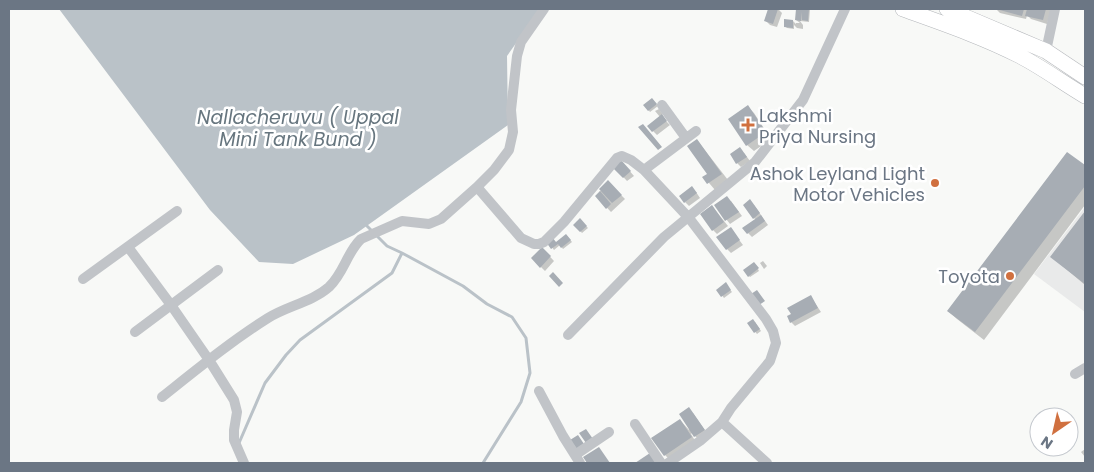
<svg xmlns="http://www.w3.org/2000/svg" width="1094" height="472" font-family="Poppins,sans-serif">
	<style>
		.built { fill: #e9eaea }
		.water { fill: #bac2c8 }
		.shadow { fill: #0003 }
		.lines { fill: none; stroke-linecap: round; stroke-linejoin: round }
		.stream { stroke: #bac2c8; stroke-width: 3 }
		.building { fill: #a7adb4 }
		.highway-casing { stroke: #b4b7bb; stroke-width: 16 }
		.minor { stroke: #c1c4c8; stroke-width: 10 }
		.highway { stroke: #fff; stroke-width: 15 }
		.poi-dot { fill: #d0703f; stroke: #fff; stroke-width: 2 }
		.labels { text-anchor: middle; dominant-baseline: central; stroke-width: 5; stroke-linejoin: round; paint-order: stroke }
		.poi-label { font-size: 18px; fill: #6b7684; stroke: #fff; text-anchor: end }
		.water-label { font-size: 19px; font-style: italic; fill: #67767f; stroke: #fff }
	</style>
	<rect width="100%" height="100%" fill="#f8f9f7"/>
	<path class="built" d="M1085,207V312L1034,274Z"/>
	<path class="water" d="M59,9H545L536,15L507,56L508,125L354,235L293,264L259,262L210,210Z"/>
	<path class="shadow" d="M770,9H778L782,13L777,27L770,25L766,21Z
		M797,9H810L809,22L800,21L803,25V29L797,28L794,25V29L787,28L785,26L793,21L796,24V23H800L796,20Z
		M996,9H1026L1028,11L1029,9H1051L1047,24L1031,19L1027,15L1026,19L1000,13Z
		M652,99L658,106L650,112L645,105Z
		M748,107L754,113L771,139L754,151L747,145Z
		M659,109L663,114L661,116L670,125L657,135L653,131L660,117L655,111Z
		M697,140L728,180L715,190L704,177L709,174Z
		M744,153L750,161L741,167L737,163Z
		M1067,153L1085,167V205L984,340L957,319L948,311Z
		M621,161L634,176L627,181L614,167Z
		M608,182L625,199L611,212L596,196Z
		M696,192L700,198L689,206L685,202Z
		M731,201L742,216L730,224L716,206Z
		M754,205L768,225L752,237L748,233L756,220L754,218Z
		M712,206L728,226L717,234L713,230Z
		M1085,213V285L1052,257Z
		M580,220L588,228L582,233L575,225Z
		M734,233L743,245L731,253L727,249Z
		M566,235L572,242L563,249L560,245L554,250L548,242L556,244Z
		M542,248L554,261L545,271L532,258Z
		M763,261L767,266L764,269L760,263Z
		M756,265L759,271L750,277L749,276Z
		M727,286L732,292L724,298L718,290Z
		M811,297L821,312L795,326L791,322Z
		M755,322L761,331L757,334L749,324Z
		M693,413L708,435L699,440L692,433L691,434L697,444L671,461L665,455L680,420L689,430Z
		M1085,449V457L1081,452Z"/>
	<g class="lines">
		<path class="stream" d="M402,253L463,286L487,304L512,317L526,338L530,373L521,402L483,463
			M239,443L265,383L286,355L300,340L392,273L402,253L387,246L367,226"/>
	</g>
	<path class="building" d="M768,9H778L773,24L764,21Z
		M796,9H809L808,21L802,20V12L801,21L795,20Z
		M996,9H1024L1022,16Z
		M1027,9H1046L1043,20L1025,16Z
		M784,19L793,20V28L784,27Z
		M652,98L657,104L648,111L643,105Z
		M748,105L766,132L746,146L728,119Z
		M662,114L667,121L652,132L647,126Z
		M643,124L662,147L658,150L638,127Z
		M697,139L722,174L707,184L702,177L707,174L687,146Z
		M740,147L747,157L736,164L730,154Z
		M1067,152L1085,165V186L975,332L947,311Z
		M621,160L631,171L623,178L612,167Z
		M758,168L764,177L759,180L753,172Z
		M608,180L622,195L612,203L599,189Z
		M692,186L697,193L684,203L679,196Z
		M600,191L611,204L606,209L595,196Z
		M727,196L739,212L725,221L714,205Z
		M750,199L760,213L753,219L743,205Z
		M712,205L724,222L712,231L700,214Z
		M1085,211V284L1050,257Z
		M761,215L765,221L747,234L742,228Z
		M580,218L587,226L580,232L573,225Z
		M731,227L740,240L726,250L716,237Z
		M566,234L571,240L561,248L558,244L551,249L546,242L552,237L556,242Z
		M542,247L551,256L540,268L531,258Z
		M754,262L759,268L748,277L743,270Z
		M553,272L563,283L559,287L549,276Z
		M726,282L731,290L721,297L716,290Z
		M757,290L765,301L759,305L751,294Z
		M811,295L818,308L790,323L787,316L791,314L787,308Z
		M753,319L760,329L754,333L747,323Z
		M689,407L705,430L694,437L679,414Z
		M680,419L692,437L664,456L651,438Z
		M586,429L593,439L586,443L579,433Z
		M578,435L584,444L577,449L570,440Z
		M599,447L610,463H587L583,457Z
		M650,453L657,463H635Z"/>
	<g class="lines">
		<defs>
			<path id="highway" d="M903,9C942,23 983,37 1020,56C1043,68 1063,83 1085,96
				M947,9L1046,51L1085,77"/>
		</defs>
		<use href="#highway" class="highway-casing"/>
		<path class="minor" d="M1046,51L1055,9
			M662,105L686,138
			M644,170L696,131
			M477,187L494,170L509,150L513,132L511,110L517,56L521,42L544,9
			M128,247L171,305L209,360L234,400L237,412L234,430V440L244,463
			M83,279L177,211
			M135,332L218,270
			M568,335L664,237L755,162L803,100L845,9
			M1075,374L1085,368
			M539,391L563,436L580,463
			M162,397C196,370 230,342 268,318C287,306 312,302 329,287C344,273 347,252 361,239L402,221L429,224L441,219L477,187L521,238L534,244H539L544,242L564,222L617,158L622,156L631,160L644,170L689,218L766,319L773,331L776,343L770,361L731,408L722,422L700,441L668,463
			M722,422L767,463
			M635,424L661,463
			M575,455L609,432"/>
		<use href="#highway" class="highway"/>
	</g>
	<g class="poi-dot">
		<path d="M745.5 117.5h5v5h5v5h-5v5h-5v-5h-5v-5h5z"/>
		<circle cx="935" cy="183" r="5"/>
		<circle cx="1010" cy="276" r="5"/>
	</g>
	<g class="labels">
		<g class="poi-label">
			<text x="759" y="115" text-anchor="start">Lakshmi<tspan x="759" dy="21">Priya Nursing</tspan></text>
			<text x="925" y="173">Ashok Leyland Light<tspan x="925" dy="21">Motor Vehicles</tspan></text>
			<text x="1000" y="276">Toyota</text>
		</g>
		<g class="water-label">
			<text x="298" y="117">Nallacheruvu ( Uppal<tspan x="298" dy="22">Mini Tank Bund )</tspan></text>
		</g>
	</g>
	<rect width="1094" height="472" fill="none" stroke="#6b7684" stroke-width="20"/>
	<g transform="translate(1054 432) rotate(214)"><circle r="24" fill="#ffffff" stroke="#c4c8ce"/>
	<path d="M0-4L9 19L0 12L-9 19Z" fill="#d0703f"/>
	<text y="-8" font-size="14" font-weight="bold" text-anchor="middle" fill="#6b7684">N</text>
	</g>
</svg>
